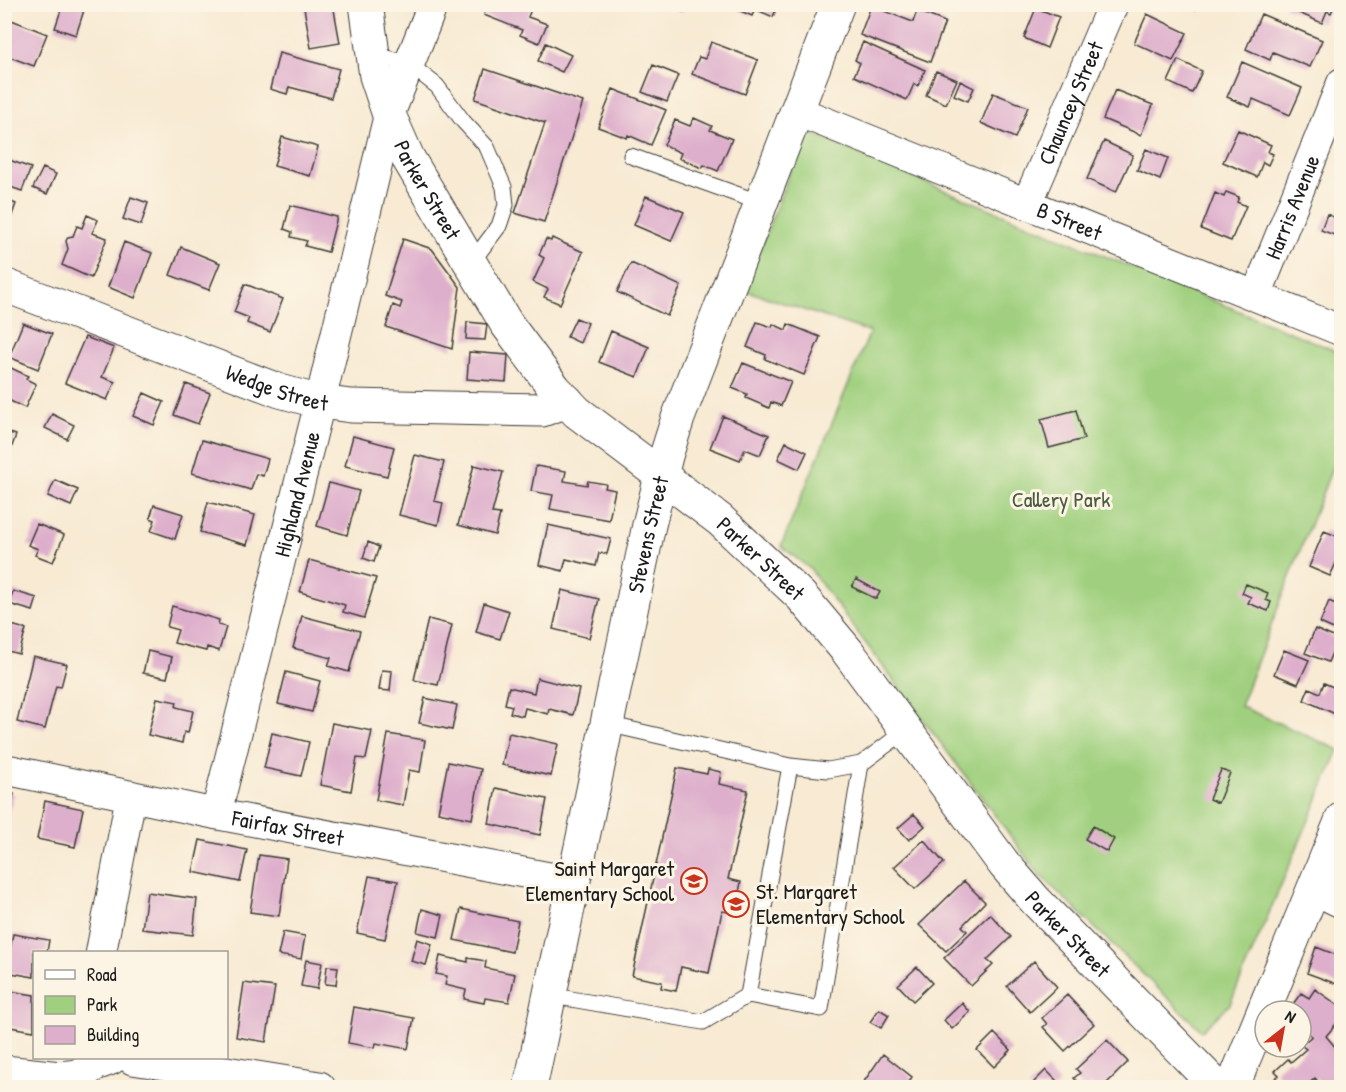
<svg xmlns="http://www.w3.org/2000/svg" width="1346" height="1092" font-family="'Patrick Hand',sans-serif">
	<style>
		.green { fill: #a0d07f; stroke: #5e764e; stroke-width: 1.5 }
		.building { fill: #deafcc }
		.lines { fill: none; stroke-linecap: round; stroke-linejoin: round }
		.lane-casing { stroke: #3d3b37; stroke-width: 17 }
		.street-casing { stroke: #3d3b37; stroke-width: 32 }
		.secondary-casing { stroke: #3d3b37; stroke-width: 35 }
		.lane { stroke: #fff; stroke-width: 15 }
		.street { stroke: #fff; stroke-width: 30 }
		.secondary { stroke: #fff; stroke-width: 33 }
		.labels { text-anchor: middle; dominant-baseline: central; stroke-width: 6; stroke-linejoin: round; paint-order: stroke }
		.street-label { font-size: 22px; fill: #1c1c1c; stroke: #fcf5e5 }
		.park-label { font-size: 22px; fill: #4a5b3f; stroke: #fcf5e5 }
		.poi-label { font-size: 22px; fill: #1c1c1c; stroke: #fcf5e5; text-anchor: end }
	</style>
	<rect width="100%" height="100%" fill="#fcf5e5"/>
	<filter id="ink" filterUnits="userSpaceOnUse"><feTurbulence type="fractalNoise" baseFrequency=".0167" numOctaves="2"/><feDisplacementMap in="SourceGraphic" scale="12" xChannelSelector="R" yChannelSelector="G"/><feConvolveMatrix kernelMatrix="1 2 1 2 8 2 1 2 1" color-interpolation-filters="sRGB"/></filter>
	<filter id="wash" filterUnits="userSpaceOnUse"><feTurbulence type="fractalNoise" baseFrequency=".008" numOctaves="4" result="noise"/><feDisplacementMap in="SourceGraphic" scale="24" xChannelSelector="R" yChannelSelector="G"/><feGaussianBlur stdDeviation="1.35" result="paint"/><feColorMatrix in="noise" values="0 0 0 0 0 0 0 0 0 0 0 0 0 0 0 0 0 1.4 0 .05"/><feComposite in="paint" operator="in"/></filter>
	<g filter="url(#wash)">
		<rect width="100%" height="100%" fill="#f8ead3"/>
		<path class="green" d="M806,131L939,188L1341,353V445L1240,706L1339,750L1230,1004L1202,1031L1039,874L810,569L781,546L870,332L744,290Z"/>
		<g id="blocks">
			<path class="building" d="M63,4H86L76,35L55,28Z
				M321,4H333L340,43L311,48L304,8Z
				M488,4H527L532,7L528,17L547,24L539,43L520,35L522,30L484,15Z
				M664,4H686L683,12Z
				M738,4H778L773,17L755,9L752,16L736,9Z
				M933,4H953L950,12Z
				M1184,4H1198L1195,10Z
				M1286,4H1335L1331,13L1327,11L1322,23L1285,7Z
				M871,6L913,22L917,11L945,22L930,62L860,35Z
				M1036,8L1059,17L1047,48L1024,38Z
				M1147,14L1187,33L1173,61L1134,43Z
				M1261,14L1322,40L1310,67L1273,52L1270,60L1246,49Z
				M9,19L47,34L34,66L4,55V32Z
				M711,42L758,60L745,94L692,74L699,57L705,59Z
				M863,42L925,70L918,86L914,84L907,100L854,76L860,63L855,60Z
				M546,43L571,55L562,72L538,61Z
				M279,53L339,69L331,98L289,87L287,94L270,89Z
				M1178,60L1202,71L1192,93L1168,82Z
				M1242,62L1302,88L1290,115L1253,99L1250,107L1227,97Z
				M653,65L678,75L667,102L642,92Z
				M485,69L583,102L544,222L515,213L545,123L475,99Z
				M936,71L957,80L946,104L926,95Z
				M960,81L974,88L968,101L954,95Z
				M613,89L666,110L651,145L628,135L627,138L598,127Z
				M1115,90L1153,105L1141,135L1103,119Z
				M993,93L1028,107L1015,138L981,123Z
				M694,118L712,126L710,130L732,139L718,171L704,165L702,168L679,158L681,153L664,145L675,120L690,126Z
				M1238,130L1271,145L1268,152L1273,154L1268,165L1263,162L1257,177L1223,162Z
				M282,137L318,147L310,176L274,166Z
				M1104,141L1133,155L1116,192L1087,179Z
				M1146,149L1168,158L1160,180L1137,170Z
				M4,158L31,168L22,191L4,185Z
				M43,168L56,174L47,194L33,188Z
				M1226,192L1239,197L1237,202L1246,206L1231,241L1201,229L1215,193L1224,197Z
				M646,196L684,212L671,241L634,225Z
				M131,197L148,203L141,225L123,219Z
				M4,199L16,204L5,234H4Z
				M1342,203V238L1321,230L1327,214L1335,218Z
				M290,205L337,217L328,252L305,246L307,241L291,237L292,232L284,229Z
				M87,215L98,220L92,233L107,238L91,278L62,265L68,249L66,241L68,237L73,236L77,226L82,228Z
				M552,238L583,252L560,304L544,297L548,289L533,282L544,258L539,255L546,239L551,241Z
				M403,239L432,249L460,287L452,349L386,327L393,305L400,308L402,302L385,296Z
				M124,242L152,253L135,298L108,287Z
				M181,247L220,263L209,290L170,275Z
				M631,263L681,286L667,316L617,292Z
				M245,284L283,299L270,332L247,323L249,318L234,312Z
				M576,318L588,323L580,343L567,337Z
				M467,322L487,324L485,340L466,339Z
				M757,322L772,327L773,324L786,330L788,324L820,337L804,375L765,359L766,355L747,347Z
				M23,323L52,334L38,369L9,357Z
				M611,331L649,347L637,377L599,362Z
				M85,337L114,348L102,377L115,382L107,400L65,383Z
				M469,352L508,355L506,382L467,379Z
				M743,363L791,382L781,406L771,402L769,408L746,398L747,394L732,388Z
				M9,367L28,376L26,379L36,384L25,408L4,398V370L7,372Z
				M186,384L210,393L198,424L174,415Z
				M144,393L164,402L154,425L133,416Z
				M1076,410L1084,439L1049,448L1041,419Z
				M52,414L74,425L67,439L45,428Z
				M723,416L769,435L760,455L745,449L740,460L710,448Z
				M4,431L16,435L5,466H4Z
				M353,436L394,447L387,476L345,466Z
				M202,440L268,459L263,476L256,474L251,490L192,473Z
				M786,442L807,452L799,469L778,459Z
				M415,455L444,462L434,501L443,503L438,525L399,515Z
				M474,465L503,472L492,513L500,514L495,535L458,525Z
				M536,466L566,471L564,481L587,485L588,481L606,484L605,488L615,490L609,520L550,509L553,495L531,491Z
				M55,480L78,490L71,506L48,496Z
				M329,483L359,491L347,535L317,526Z
				M208,502L255,515L247,545L200,532Z
				M154,505L183,514L175,539L151,531L155,520L150,518Z
				M37,524L64,535L53,562L35,555L38,549L28,545Z
				M548,525L611,539L607,554L599,553L596,566L566,559L563,571L539,565Z
				M1324,531L1342,538V550L1330,576L1309,567Z
				M368,542L379,547L374,562L363,558Z
				M309,560L376,578L364,618L343,612L345,605L300,592Z
				M856,579L880,592L876,599L852,587Z
				M1246,584L1268,593L1266,600L1271,602L1268,611L1248,603L1251,597L1242,593Z
				M562,590L599,599L589,638L553,629Z
				M13,591L37,598L33,611L9,604Z
				M1329,601L1342,607V637L1337,635L1338,631L1320,623Z
				M484,603L509,611L500,639L476,632Z
				M172,606L219,620L218,625L226,627L219,651L207,647L206,651L174,643L178,630L167,627Z
				M302,616L360,631L349,672L328,666L331,658L293,648Z
				M428,619L452,625L438,685L414,680Z
				M4,623L26,629L19,654L4,650Z
				M1315,629L1338,639L1328,662L1305,653Z
				M1284,650L1309,660L1298,684L1274,674Z
				M148,651L172,657L167,678L143,673Z
				M33,656L67,664L61,687L56,686L45,729L17,722Z
				M382,670L392,671L390,691L379,690Z
				M286,672L320,681L312,712L278,704Z
				M537,678L579,689L573,715L549,709L548,714L525,708L523,716L510,713L512,706L505,704L509,687L534,693Z
				M1324,683L1342,691V717L1304,700L1309,688L1320,693Z
				M157,698L177,702L176,707L193,711L188,733L184,732L182,743L148,735Z
				M425,698L457,705L452,730L419,723Z
				M332,723L372,731L366,759L357,758L351,791L320,785Z
				M272,733L309,742L301,776L264,768Z
				M509,733L558,744L551,776L502,765Z
				M388,734L425,740L420,772L409,770L403,805L376,800Z
				M448,762L481,769L472,819L438,812Z
				M677,768L707,774L708,769L721,772L719,784L748,790L728,879L741,882L735,913L722,911L709,973L681,967L676,991L661,988L662,982L632,976Z
				M1221,770L1230,773L1218,803L1209,799Z
				M496,788L547,799L540,835L489,824Z
				M4,791L14,794L7,817L4,816Z
				M45,801L83,809L75,847L37,839Z
				M914,814L925,826L909,840L898,828Z
				M1093,826L1114,839L1107,852L1085,839Z
				M200,840L247,850L240,882L193,872Z
				M924,840L944,863L915,889L894,867Z
				M259,855L287,859L279,916L250,912Z
				M369,876L398,881L385,939L357,933Z
				M964,881L985,902L962,926L967,931L946,951L919,925Z
				M147,892L197,899L193,935L142,929Z
				M422,909L443,915L438,937L417,932Z
				M461,909L518,921L512,952L454,940Z
				M990,914L1011,937L987,960L993,965L971,986L944,958Z
				M283,932L305,936L301,959L278,955Z
				M13,934L49,940L47,952H34V977L5,972Z
				M417,939L432,944L426,965L411,961Z
				M1316,947L1342,957V986L1307,973Z
				M440,956L468,962V958L486,961L485,968L515,974L509,1002L485,998L484,1003L464,999L466,990L445,985L447,976L436,974Z
				M306,960L322,963L317,989L301,986Z
				M1034,961L1057,987L1030,1012L1007,986Z
				M327,966L338,967L336,985L325,984Z
				M917,967L932,983L913,1001L898,985Z
				M244,983L275,987L266,1042L236,1037Z
				M1315,989L1342,1008V1017L1326,1036L1342,1055V1083L1336,1088H1324L1315,1078L1304,1088H1264L1279,1075L1275,1071L1288,1059L1291,1062L1306,1049L1301,1045L1312,1036L1301,1028V1011H1288L1301,993L1309,998Z
				M4,990L34,995V1031L4,1026Z
				M1067,995L1094,1024L1065,1051L1043,1027L1047,1024L1042,1018Z
				M962,1003L970,1012L952,1029L944,1020Z
				M354,1007L414,1018L408,1049L376,1043L375,1048L348,1043Z
				M879,1009L889,1015L881,1028L870,1022Z
				M994,1033L1011,1050L994,1067L977,1050Z
				M1107,1040L1128,1062L1102,1088H1094L1091,1084L1087,1088H1083L1074,1078L1080,1073L1076,1069Z
				M883,1054L912,1077L905,1088H870L863,1083Z
				M1046,1070L1059,1083L1055,1088H1028Z"/>
		</g>
	</g>
	<g filter="url(#ink)">
		<use href="#blocks" fill-opacity="0" stroke="#3d3b37" stroke-width="1.5"/>
		<g class="lines">
			<defs>
				<path id="lane" d="M374,54L409,64L437,86L463,121L487,147L504,187L506,205L499,226L471,263
					M631,156L761,203
					M607,724L790,766L828,770L861,764L905,731
					M548,995L703,1022L748,995L821,1009L861,764
					M748,995L790,766"/>
				<g id="street">
					<path id="s1" d="M797,111L1342,331"/>
					<path id="s2" d="M1027,204L1113,4"/>
					<path id="s3" d="M1256,296L1342,83"/>
					<path id="s4" d="M4,769L216,814L573,882"/>
					<path id="s5" d="M216,814L320,402L389,115L433,4"/>
					<path d="M1313,889L1342,903"/>
					<path d="M101,952L131,796"/>
				</g>
				<g id="secondary">
					<path id="s6" d="M366,4L376,76L389,115L408,158L506,323L555,389L577,412L720,520L801,596L848,652L1004,864L1035,900L1218,1088"/>
					<path id="s7" d="M4,285L280,391L320,402L351,406L542,410L567,401"/>
					<path d="M133,1058L319,1088"/>
					<path d="M4,1072L60,1078L78,1076L95,1064L111,1058"/>
					<path id="s8" d="M530,1088L649,525L666,456L678,418L838,4"/>
					<path d="M1232,1088L1342,819"/>
				</g>
			</defs>
			<use href="#lane" class="lane-casing"/>
			<use href="#street" class="street-casing"/>
			<use href="#secondary" class="secondary-casing"/>
			<use href="#lane" class="lane"/>
			<use href="#street" class="street"/>
			<use href="#secondary" class="secondary"/>
		</g>
	</g>
	<defs>
		<symbol id="school-ring" viewBox="-11 -11 22 22"><circle r="9.5" fill="#fcf5e5" stroke="#c8321e" stroke-width="1.5"/><path d="M0-5L7-2L0 1L-7-2ZM-4 1L0 2.5L4 1V4Q0 6-4 4Z" fill="#c8321e"/></symbol>
	</defs>
	<g fill-rule="evenodd">
		<use href="#school-ring" x="679" y="866" width="30" height="30"/>
		<use href="#school-ring" x="721" y="889" width="30" height="30"/>
	</g>
	<g class="labels">
		<g class="street-label">
			<text stroke="none"><textPath href="#s2" startOffset="110">Chauncey Street</textPath></text>
			<text stroke="none"><textPath href="#s6" startOffset="198">Parker Street</textPath></text>
			<text stroke="none"><textPath href="#s3" startOffset="96">Harris Avenue</textPath></text>
			<text stroke="none"><textPath href="#s1" startOffset="294">B Street</textPath></text>
			<text stroke="none"><textPath href="#s7" startOffset="292">Wedge Street</textPath></text>
			<text stroke="none"><textPath href="#s5" startOffset="330">Highland Avenue</textPath></text>
			<text stroke="none"><textPath href="#s8" startOffset="566">Stevens Street</textPath></text>
			<text stroke="none"><textPath href="#s6" startOffset="702">Parker Street</textPath></text>
			<text stroke="none"><textPath href="#s4" startOffset="290">Fairfax Street</textPath></text>
			<text stroke="none"><textPath href="#s6" startOffset="1188">Parker Street</textPath></text>
		</g>
		<g class="park-label">
			<text x="1061" y="499">Callery Park</text>
		</g>
		<g class="poi-label">
			<text x="674" y="868">Saint Margaret<tspan x="674" dy="25">Elementary School</tspan></text>
			<text x="756" y="891" text-anchor="start">St. Margaret<tspan x="756" dy="25">Elementary School</tspan></text>
		</g>
	</g>
	<rect width="1346" height="1092" fill="none" stroke="#fcf5e5" stroke-width="24"/>
	<rect x="33" y="951" width="195" height="108" fill="#fcf5e5" stroke="#a29e95" stroke-width="1.5"/>
	<rect x="45" y="970" width="30" height="9" fill="#ffffff" stroke="#a29e95" stroke-width="1.5"/>
	<text x="87" y="981" font-size="18" fill="#1c1c1c">Road</text>
	<rect x="45" y="996" width="30" height="18" fill="#a0d07f" stroke="#a29e95" stroke-width="1.5"/>
	<text x="87" y="1011" font-size="18" fill="#1c1c1c">Park</text>
	<rect x="45" y="1026" width="30" height="18" fill="#deafcc" stroke="#a29e95" stroke-width="1.5"/>
	<text x="87" y="1041" font-size="18" fill="#1c1c1c">Building</text>
	<g transform="translate(1283 1029) rotate(31)"><circle r="28" fill="#fcf5e5" stroke="#a29e95" stroke-width="1.5"/>
	<path d="M0-4.5L10 22L0 15L-10 22Z" fill="#c8321e"/>
	<text y="-9" font-size="16" font-weight="bold" text-anchor="middle" fill="#1c1c1c">N</text>
	</g>
</svg>
